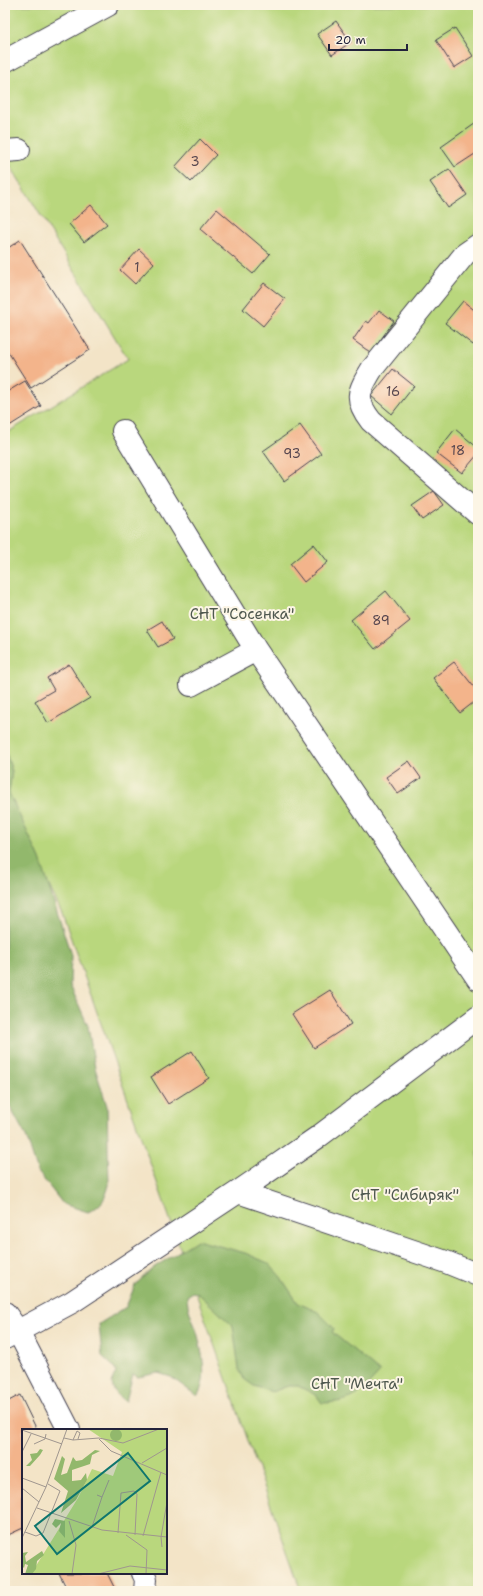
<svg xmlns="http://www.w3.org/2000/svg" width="483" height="1596" font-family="'Shantell Sans',sans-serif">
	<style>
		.green { fill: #b9d77d; stroke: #6e7c5c }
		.forest { fill: #92b86c; stroke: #5a6d54 }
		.building { fill: #f3b48b }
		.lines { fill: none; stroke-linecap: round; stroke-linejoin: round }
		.minor-casing { stroke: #413f50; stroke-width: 24 }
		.minor { stroke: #fff; stroke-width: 22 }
		.labels { text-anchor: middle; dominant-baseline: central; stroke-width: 4; stroke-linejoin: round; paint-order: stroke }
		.number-label { font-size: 13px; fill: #56464f }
		.park-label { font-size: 15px; fill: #4f584f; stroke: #fcf5e5 }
		.inset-road { fill: none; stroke: #9f968f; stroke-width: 1 }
		.view { fill: #0f766e; fill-opacity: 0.15; stroke: #0f766e; stroke-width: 2 }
		.inset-edge { fill: none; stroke: #22223b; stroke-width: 2 }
	</style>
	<rect width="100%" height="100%" fill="#fcf5e5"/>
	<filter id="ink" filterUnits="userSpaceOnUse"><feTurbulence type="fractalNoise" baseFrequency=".025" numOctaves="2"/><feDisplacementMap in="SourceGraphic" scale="8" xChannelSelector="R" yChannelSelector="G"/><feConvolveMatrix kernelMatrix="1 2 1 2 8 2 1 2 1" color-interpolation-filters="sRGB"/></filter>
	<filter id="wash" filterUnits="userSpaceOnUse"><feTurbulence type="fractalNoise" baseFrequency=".012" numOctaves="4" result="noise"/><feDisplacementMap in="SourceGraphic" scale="16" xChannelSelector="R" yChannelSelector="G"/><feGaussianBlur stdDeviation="0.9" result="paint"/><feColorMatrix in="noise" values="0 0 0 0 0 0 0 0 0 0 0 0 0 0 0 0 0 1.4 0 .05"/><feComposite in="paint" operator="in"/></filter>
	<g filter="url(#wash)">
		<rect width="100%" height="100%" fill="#f3e4c7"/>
		<path class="green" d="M5,5H478V1591H301L62,913L5,794V434L128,359L5,157Z"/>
		<path class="forest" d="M5,750L12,771L9,793L40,859L71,955L70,985L88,1026L95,1068L107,1106L109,1185C105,1199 102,1206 88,1212L63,1204L38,1172L26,1136L5,1098Z
			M197,1240L245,1253L268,1263L280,1276L298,1303L318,1312L330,1324L334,1329L332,1332L380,1372C359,1395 354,1402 322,1403L316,1395L298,1386H288L272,1392L254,1386L244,1379L239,1369L233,1326L200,1295L193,1292L187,1296C187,1309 193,1320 197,1332C202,1351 209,1380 197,1396L171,1377L158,1373L138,1377L133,1374L126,1401C115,1395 107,1384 116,1373L114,1367L102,1356L99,1324L126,1307L135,1285L153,1268Z"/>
		<g id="blocks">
			<path class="building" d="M336,21L351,42L332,55L317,34Z
				M455,28L473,56L454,68L436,40Z
				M478,121V152L455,167L441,147Z
				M200,139L216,155L191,182L175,167Z
				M449,169L467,195L448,208L430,182Z
				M91,205L107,224L84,242L69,224Z
				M217,209L270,254L253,274L200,229Z
				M20,240L90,350L31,388L5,347V250Z
				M139,249L154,263L135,284L120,270Z
				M264,283L285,299L263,326L243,309Z
				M463,301L478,313V339L473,345L445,323Z
				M379,310L394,321L371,353L353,340L366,321L369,323Z
				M393,369L414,386L392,414L371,396Z
				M25,381L41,406L6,428L5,393Z
				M300,425L321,454L284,481L263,451Z
				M455,429L478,448V454L462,473L436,453Z
				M434,491L444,505L422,520L412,506Z
				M314,544L328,562L304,582L290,564Z
				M386,591L410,621L375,649L351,620Z
				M162,621L173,639L158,647L147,630Z
				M454,662L478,692V699L460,713L433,678Z
				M69,664L90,698L48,723L35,701L54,690L47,678Z
				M409,761L421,778L398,794L386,777Z
				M330,990L351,1024L314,1048L292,1014Z
				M192,1051L209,1078L168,1104L151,1077Z
				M20,1395L37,1430H23V1528L6,1536L5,1403Z
				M59,1573H107L116,1591H68Z"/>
		</g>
	</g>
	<g filter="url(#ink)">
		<use href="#blocks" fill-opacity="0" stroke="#413f50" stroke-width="1"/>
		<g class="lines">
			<defs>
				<path id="minor" d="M5,61L108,5
					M5,151L19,150
					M478,245L465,254L372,369C358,392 354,399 371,421L478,514
					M123,431L256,650
					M191,685L256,650L478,979
					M238,1192L446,1262L478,1275
					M5,1313L18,1331L69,1430
					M5,1338L72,1302L238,1192L318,1137L478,1017
					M143,1573L146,1579L145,1591"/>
			</defs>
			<use href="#minor" class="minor-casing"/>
			<use href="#minor" class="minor"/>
		</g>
	</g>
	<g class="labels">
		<g class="number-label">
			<text x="195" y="161">3</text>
			<text x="137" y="267">1</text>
			<text x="393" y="391">16</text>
			<text x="458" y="450">18</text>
			<text x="292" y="453">93</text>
			<text x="381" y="620">89</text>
		</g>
		<g class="park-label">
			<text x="242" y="614">СНТ "Сосенка"</text>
			<text x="405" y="1195">СНТ "Сибиряк"</text>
			<text x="357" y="1384">СНТ "Мечта"</text>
		</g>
	</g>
	<g transform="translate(22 1429)">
		<rect width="145" height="145" fill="#f3e4c7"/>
		<path d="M66,0H145V145H9L56,69L70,40L91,47L100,23Z" fill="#b9d77d"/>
		<path d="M88 6a6 6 0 1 1 12 0a6 6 0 1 1-12 0ZM18,20L21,21L18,26L8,37H4L10,31L8,25L15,24ZM73,21L78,22L70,26L68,35L50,41V52L59,51L64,44L65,51L54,71L39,84L46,62L32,50L40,27L43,30L39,46L45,44L51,28L54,32L60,31ZM33,90L43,92V109L37,102L39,94L34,99L30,95ZM20,122L22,126L15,132L14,140L10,145H3L6,136L3,135L2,139L1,138L0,124L6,123L3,127L4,133Z" fill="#92b86c"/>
		<path class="inset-road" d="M0,1L40,15M42,9L51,11L77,9L101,14L137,0M77,10L89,22L145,46M51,11L55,2L58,4L56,10M12,15L23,10L24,5M0,23L9,5M120,34L145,19M0,49L24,58M0,59L17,73M80,68L87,51M15,79L80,101L145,108M47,92L54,116L50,145M70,98L80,68L75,66M3,103L14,107L21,104L38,62L26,55M96,104L99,64L112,62L115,65L113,106M104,106L125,121L124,145M121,107L139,43M0,109L24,58L45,0M140,118L139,108L145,73M76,145L108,137L145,141"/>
		<path class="view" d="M106,24L128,52L35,125L13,97Z"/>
		<rect width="145" height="145" class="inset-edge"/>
	</g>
	<rect width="483" height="1596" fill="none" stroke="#fcf5e5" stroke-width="20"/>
	<path d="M329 44v6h78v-6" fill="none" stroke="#22223b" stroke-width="2"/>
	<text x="335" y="44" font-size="12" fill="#22223b" stroke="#fcf5e5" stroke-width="3" paint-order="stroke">20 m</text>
</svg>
